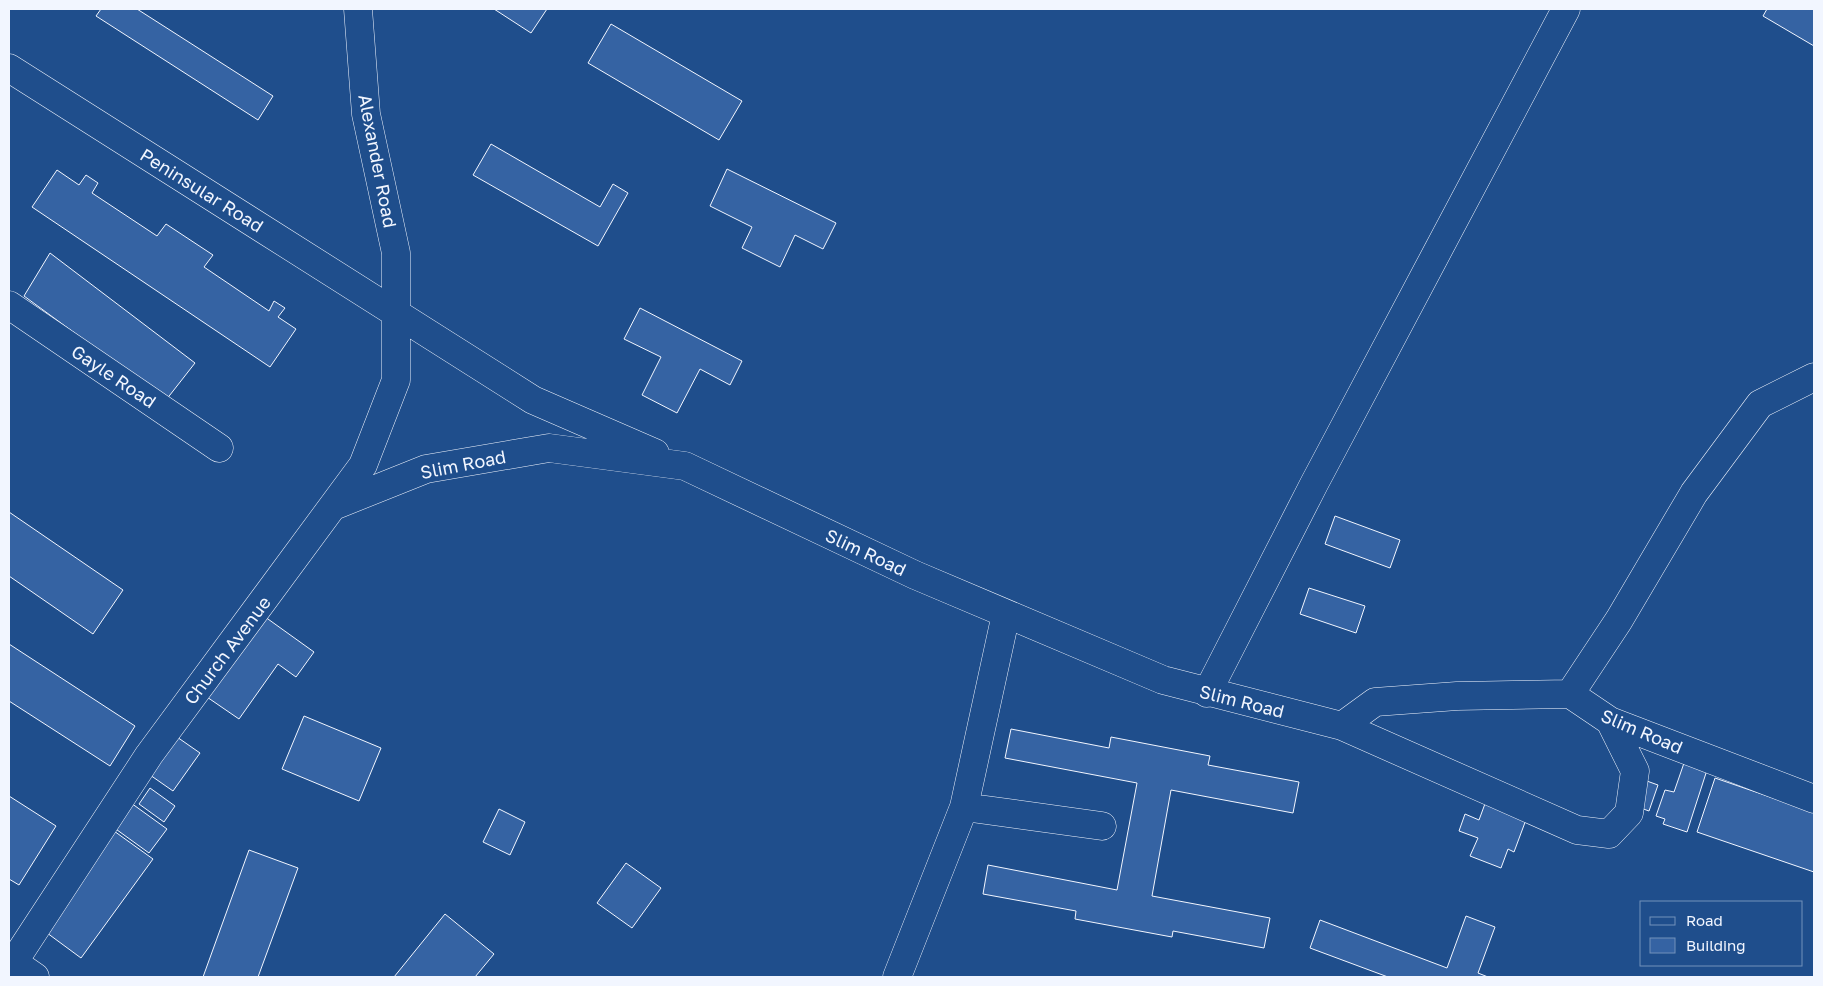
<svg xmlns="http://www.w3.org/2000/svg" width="1823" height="986" font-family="'Golos Text',sans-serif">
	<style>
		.building { fill: #3563a3; stroke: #f2f6ff }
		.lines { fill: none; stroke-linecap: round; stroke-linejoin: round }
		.minor-casing { stroke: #f2f6ff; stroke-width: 29 }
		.minor { stroke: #1f4e8c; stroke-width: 28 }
		.labels { text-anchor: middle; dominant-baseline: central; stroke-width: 4; stroke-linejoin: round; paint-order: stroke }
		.street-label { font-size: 18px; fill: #f2f6ff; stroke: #1f4e8c }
	</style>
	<rect width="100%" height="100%" fill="#1f4e8c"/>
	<path class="building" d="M101,9H137L273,96L258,120L96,16Z
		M494,9H547L531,33Z
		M1767,9H1814V46L1763,16Z
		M611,24L742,101L719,140L588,63Z
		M491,144L600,207L613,184L628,193L598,246L473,175Z
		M727,169L836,223L823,249L795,235L780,267L742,248L752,227L710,206Z
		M57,170L79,185L86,175L98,183L92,193L157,236L166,224L213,255L204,267L269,311L274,301L285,308L278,317L296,329L270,367L32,207Z
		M50,253L195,363L166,400L24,296Z
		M640,308L742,361L730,385L700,369L677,413L642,395L661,357L624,339Z
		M9,512L123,590L93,634L9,576Z
		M1335,516L1400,540L1390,568L1325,544Z
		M1309,588L1365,606L1356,633L1300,614Z
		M261,614L314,652L296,677L278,664L239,719L204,695Z
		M9,644L135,726L110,766L9,701Z
		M304,716L381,748L359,801L282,769Z
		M1011,729L1109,748L1111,737L1210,756L1208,765L1299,782L1293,813L1171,790L1152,896L1270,918L1264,948L1173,931L1172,937L1075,919L1076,911L983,894L988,865L1117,890L1137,783L1005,758Z
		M177,737L200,753L173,791L150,775Z
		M1684,763L1707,770L1687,832L1663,824L1665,819L1656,816L1665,790L1674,792Z
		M1715,778L1814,812V872L1697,832Z
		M1644,780L1658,785L1649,811L1635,806Z
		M150,788L175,806L164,822L139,804Z
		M9,796L56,826L19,885L9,879Z
		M1486,801L1527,817L1514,852L1508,849L1501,868L1470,856L1478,838L1459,831L1465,814L1479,820Z
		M131,803L167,829L149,853L113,827Z
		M499,809L525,822L510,855L483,842Z
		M114,831L153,859L81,958L43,930Z
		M249,850L298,868L258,977H203Z
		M626,863L661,888L632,928L597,903Z
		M445,914L494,954L475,977H394Z
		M1466,916L1495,927L1478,973L1488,977H1388L1310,948L1320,920L1447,968Z"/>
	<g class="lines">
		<defs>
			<path id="minor" d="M9,68L533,400L655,453
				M9,305L219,448
				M336,505L426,469L549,448L685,466L915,575L1163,680L1342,726L1375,702L1457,696L1570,694L1610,721L1814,799
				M1006,614L964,807L1102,826
				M1207,693L1314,484L1566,9
				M1570,694L1619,620L1694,493L1760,404L1814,377
				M1342,726L1577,830L1609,834L1629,813L1635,771L1610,721
				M9,959L35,977
				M9,969L149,755L363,465L396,380V253L366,114L358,9
				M897,977L964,807"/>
		</defs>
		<use href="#minor" class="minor-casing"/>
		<use href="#minor" class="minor"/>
	</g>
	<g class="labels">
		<g class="street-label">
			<text transform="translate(378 161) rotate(79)">Alexander Road</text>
			<text transform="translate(202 190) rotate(32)">Peninsular Road</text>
			<text transform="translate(114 376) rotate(34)">Gayle Road</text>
			<text transform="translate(463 464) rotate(-11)">Slim Road</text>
			<text transform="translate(866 552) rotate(25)">Slim Road</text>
			<text transform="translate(227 650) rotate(-53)">Church Avenue</text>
			<text transform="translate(1242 701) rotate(14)">Slim Road</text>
			<text transform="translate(1642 731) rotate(23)">Slim Road</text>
		</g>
	</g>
	<rect width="1823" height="986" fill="none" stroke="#f2f6ff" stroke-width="20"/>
	<rect x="1640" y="901" width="162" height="65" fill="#1f4e8c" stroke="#7391ba"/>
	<rect x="1650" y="917" width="25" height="8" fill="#1f4e8c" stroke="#7391ba"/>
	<text x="1686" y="926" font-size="15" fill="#f2f6ff">Road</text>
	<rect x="1650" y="938" width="25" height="15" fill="#3563a3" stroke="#7391ba"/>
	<text x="1686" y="951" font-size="15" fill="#f2f6ff">Building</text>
</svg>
